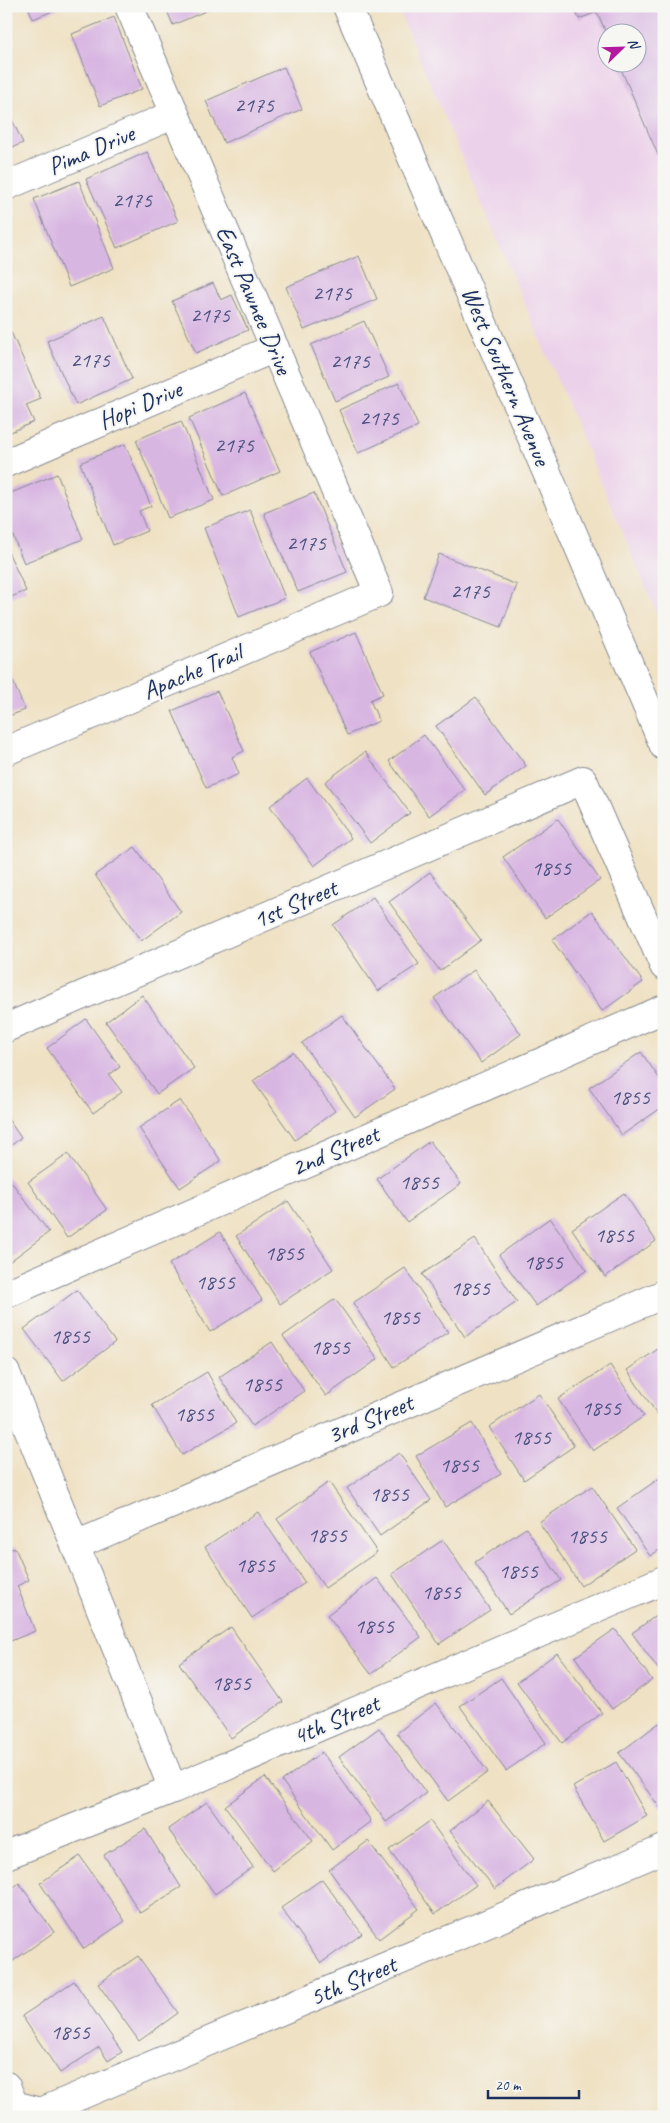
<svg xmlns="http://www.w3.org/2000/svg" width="670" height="2123" font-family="Caveat,sans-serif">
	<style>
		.built { fill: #ecd1ea; fill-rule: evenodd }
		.building { fill: #d8b6e2 }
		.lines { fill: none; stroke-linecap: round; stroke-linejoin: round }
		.minor-casing { stroke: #858890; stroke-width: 30 }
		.major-casing { stroke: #858890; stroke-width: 30 }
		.minor { stroke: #fff; stroke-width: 28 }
		.major { stroke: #fff; stroke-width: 28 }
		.labels { text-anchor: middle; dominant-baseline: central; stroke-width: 4; stroke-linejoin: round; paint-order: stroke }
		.number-label { font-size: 22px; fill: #4a517f }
		.street-label { font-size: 25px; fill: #1b2f5e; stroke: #f6f6f2 }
	</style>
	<rect width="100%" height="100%" fill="#f6f6f2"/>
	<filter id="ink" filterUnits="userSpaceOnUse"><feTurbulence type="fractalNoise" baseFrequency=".02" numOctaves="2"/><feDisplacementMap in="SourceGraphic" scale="10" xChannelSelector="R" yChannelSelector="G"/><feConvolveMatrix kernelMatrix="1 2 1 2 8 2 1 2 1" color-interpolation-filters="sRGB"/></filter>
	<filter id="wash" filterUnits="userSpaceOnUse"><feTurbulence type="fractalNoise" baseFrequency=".0096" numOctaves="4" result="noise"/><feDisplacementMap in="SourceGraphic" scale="20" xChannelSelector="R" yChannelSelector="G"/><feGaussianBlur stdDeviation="1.12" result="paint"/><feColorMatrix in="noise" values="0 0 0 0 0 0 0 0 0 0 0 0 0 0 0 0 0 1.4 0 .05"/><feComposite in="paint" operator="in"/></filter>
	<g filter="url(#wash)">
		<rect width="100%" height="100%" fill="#efe1c3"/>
		<path class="built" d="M397,6H664V633L656,615L657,613ZM608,32H638V62H608Z"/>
		<g id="blocks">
			<path class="building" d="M28,6H65L33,19Z
				M165,6H217L173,25Z
				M573,6H664V169L618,62H638V32H608V37L597,12L579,19Z
				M114,17L142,89L100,106L72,34Z
				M284,67L302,109L224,143L206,101Z
				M6,107L23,143L6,150Z
				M147,152L178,221L117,248L86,179Z
				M79,181L114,268L69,287L34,199Z
				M359,256L377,299L304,330L286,287Z
				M213,283L221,300L232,295L248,330L196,353L172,301Z
				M104,316L132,379L76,405L47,341Z
				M364,321L389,377L335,401L311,345Z
				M11,332L41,399L26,405L34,422L6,434V335Z
				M399,383L418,426L358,453L339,410Z
				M245,393L280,471L223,496L189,418Z
				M181,421L214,500L168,518L136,440Z
				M125,444L151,506L139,511L147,531L113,545L80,463Z
				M57,474L83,539L24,563L6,519V495Z
				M314,493L347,572L298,592L264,513Z
				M250,510L285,598L239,617L204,528Z
				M6,547L26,591L6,599Z
				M439,554L517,585L501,627L423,597Z
				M356,632L383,694L370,700L379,721L347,735L310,652Z
				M6,665L25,710L6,717Z
				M217,691L244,751L232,757L239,774L206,788L172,711Z
				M476,697L526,766L485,795L436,726Z
				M424,735L465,790L429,816L389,761Z
				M365,752L410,813L370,843L325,782Z
				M307,778L351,838L314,866L270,806Z
				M558,819L600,880L545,918L503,857Z
				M135,847L181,912L141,941L95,875Z
				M430,872L481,940L440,971L389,902Z
				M373,897L419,964L378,991L333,925Z
				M592,911L643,982L602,1011L552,940Z
				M474,970L521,1034L481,1063L434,998Z
				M142,995L194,1068L157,1094L106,1022Z
				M342,1015L395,1089L355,1117L302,1043Z
				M86,1019L120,1067L109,1075L122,1092L93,1113L47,1048Z
				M293,1052L335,1111L295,1140L253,1081Z
				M641,1052L664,1085V1106L622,1135L589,1088Z
				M180,1100L221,1161L180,1188L139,1128Z
				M6,1116L21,1138L6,1149Z
				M430,1141L461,1184L407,1222L377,1179Z
				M68,1154L107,1210L67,1238L28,1182Z
				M6,1175L49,1232L9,1262L6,1258Z
				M624,1193L656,1241L605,1277L572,1229Z
				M288,1201L333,1269L280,1304L236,1236Z
				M550,1218L587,1270L536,1306L499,1255Z
				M220,1232L262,1300L210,1332L169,1264Z
				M475,1239L517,1302L465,1337L422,1274Z
				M405,1268L448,1332L394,1367L353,1303Z
				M77,1290L115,1342L63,1381L24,1329Z
				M335,1299L378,1359L326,1396L283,1336Z
				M272,1342L304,1391L252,1426L219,1377Z
				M664,1345V1424L627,1370Z
				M610,1365L644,1416L593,1451L558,1399Z
				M207,1372L236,1423L182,1455L152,1405Z
				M539,1394L574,1446L524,1480L489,1427Z
				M472,1423L501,1474L445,1507L416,1456Z
				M399,1453L431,1500L380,1536L347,1488Z
				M664,1475V1547L650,1556L617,1508Z
				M329,1482L377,1552L325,1588L277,1519Z
				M592,1486L635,1549L581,1586L539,1522Z
				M258,1512L305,1583L252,1618L205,1547Z
				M526,1528L561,1580L509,1614L475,1562Z
				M443,1540L490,1610L439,1644L392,1574Z
				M15,1548L29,1580L17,1586L35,1631L6,1643V1551Z
				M377,1578L421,1637L371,1674L327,1615Z
				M664,1610V1677L632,1633Z
				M231,1627L283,1702L231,1738L179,1663Z
				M615,1629L652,1680L612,1709L575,1657Z
				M557,1653L602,1713L562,1743L517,1682Z
				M501,1678L546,1743L506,1771L460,1706Z
				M436,1703L488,1772L448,1801L397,1733Z
				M659,1723L664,1729V1813L619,1753Z
				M379,1728L426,1793L386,1822L339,1757Z
				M322,1752L371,1821L332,1850L282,1781Z
				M616,1762L647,1816L604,1841L573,1787Z
				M265,1777L313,1841L273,1871L225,1806Z
				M488,1801L534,1859L495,1889L450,1831Z
				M207,1802L253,1867L215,1894L168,1829Z
				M430,1821L476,1885L435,1914L389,1850Z
				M145,1829L181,1887L140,1913L104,1855Z
				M368,1841L419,1909L379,1939L329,1870Z
				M80,1856L125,1921L84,1949L40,1883Z
				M322,1879L362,1934L321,1963L281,1908Z
				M19,1883L54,1932L6,1966V1893Z
				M138,1956L178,2013L139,2041L98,1984Z
				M74,1981L122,2052L108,2061L99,2047L60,2073L22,2016Z"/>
		</g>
	</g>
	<g filter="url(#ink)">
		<use href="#blocks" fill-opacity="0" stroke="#858890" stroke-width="1"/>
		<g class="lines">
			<defs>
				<path id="minor" d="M6,186L175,114
					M6,463L275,348
					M6,751L379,593L129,6
					M6,1028L583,780L664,966
					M6,1294L664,1009
					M6,1373L173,1789
					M76,1545L664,1294
					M6,1855L173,1789L664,1580
					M6,2086L14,2105L41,2112L664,1849"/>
				<path id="major" d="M347,6L664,746"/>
			</defs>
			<use href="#minor" class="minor-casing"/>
			<use href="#major" class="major-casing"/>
			<use href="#minor" class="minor"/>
			<use href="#major" class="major"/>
		</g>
	</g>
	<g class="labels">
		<g class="number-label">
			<text x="254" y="105">2175</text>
			<text x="132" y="200">2175</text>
			<text x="332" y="293">2175</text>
			<text x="210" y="315">2175</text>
			<text x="90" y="360">2175</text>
			<text x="350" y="361">2175</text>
			<text x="379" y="418">2175</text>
			<text x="234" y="445">2175</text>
			<text x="306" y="543">2175</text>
			<text x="470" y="591">2175</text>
			<text x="551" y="868">1855</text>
			<text x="630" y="1097">1855</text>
			<text x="419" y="1182">1855</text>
			<text x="614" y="1235">1855</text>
			<text x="284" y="1253">1855</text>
			<text x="543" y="1262">1855</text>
			<text x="215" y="1282">1855</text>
			<text x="470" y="1288">1855</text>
			<text x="400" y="1317">1855</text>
			<text x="70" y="1336">1855</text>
			<text x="330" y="1347">1855</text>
			<text x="262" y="1384">1855</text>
			<text x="601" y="1408">1855</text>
			<text x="194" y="1414">1855</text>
			<text x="531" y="1437">1855</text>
			<text x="459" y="1465">1855</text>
			<text x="389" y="1494">1855</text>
			<text x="327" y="1535">1855</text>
			<text x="587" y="1536">1855</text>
			<text x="255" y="1565">1855</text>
			<text x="518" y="1571">1855</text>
			<text x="441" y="1592">1855</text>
			<text x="374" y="1626">1855</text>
			<text x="231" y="1683">1855</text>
			<text x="70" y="2032">1855</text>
		</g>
		<g class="street-label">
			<text transform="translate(91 150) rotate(-23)">Pima Drive</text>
			<text transform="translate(254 300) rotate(67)">East Pawnee Drive</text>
			<text transform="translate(506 376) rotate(67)">West Southern Avenue</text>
			<text transform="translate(140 405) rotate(-23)">Hopi Drive</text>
			<text transform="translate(192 672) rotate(-23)">Apache Trail</text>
			<text transform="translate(295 904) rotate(-23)">1st Street</text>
			<text transform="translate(335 1151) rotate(-23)">2nd Street</text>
			<text transform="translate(370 1419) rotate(-23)">3rd Street</text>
			<text transform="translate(336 1720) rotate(-23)">4th Street</text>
			<text transform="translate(353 1981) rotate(-23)">5th Street</text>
		</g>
	</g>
	<rect width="670" height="2123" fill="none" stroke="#f6f6f2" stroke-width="25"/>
	<g transform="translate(622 48) rotate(67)"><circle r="24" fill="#f6f6f2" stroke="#9ea6b7"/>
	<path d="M0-4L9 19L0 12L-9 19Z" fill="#b5179e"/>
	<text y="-8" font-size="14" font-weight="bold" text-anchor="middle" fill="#1b2f5e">N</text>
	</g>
	<path d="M488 2090v8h91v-8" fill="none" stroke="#1b2f5e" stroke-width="2.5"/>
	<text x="495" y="2090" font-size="15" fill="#1b2f5e" stroke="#f6f6f2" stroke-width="4" paint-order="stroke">20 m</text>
</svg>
